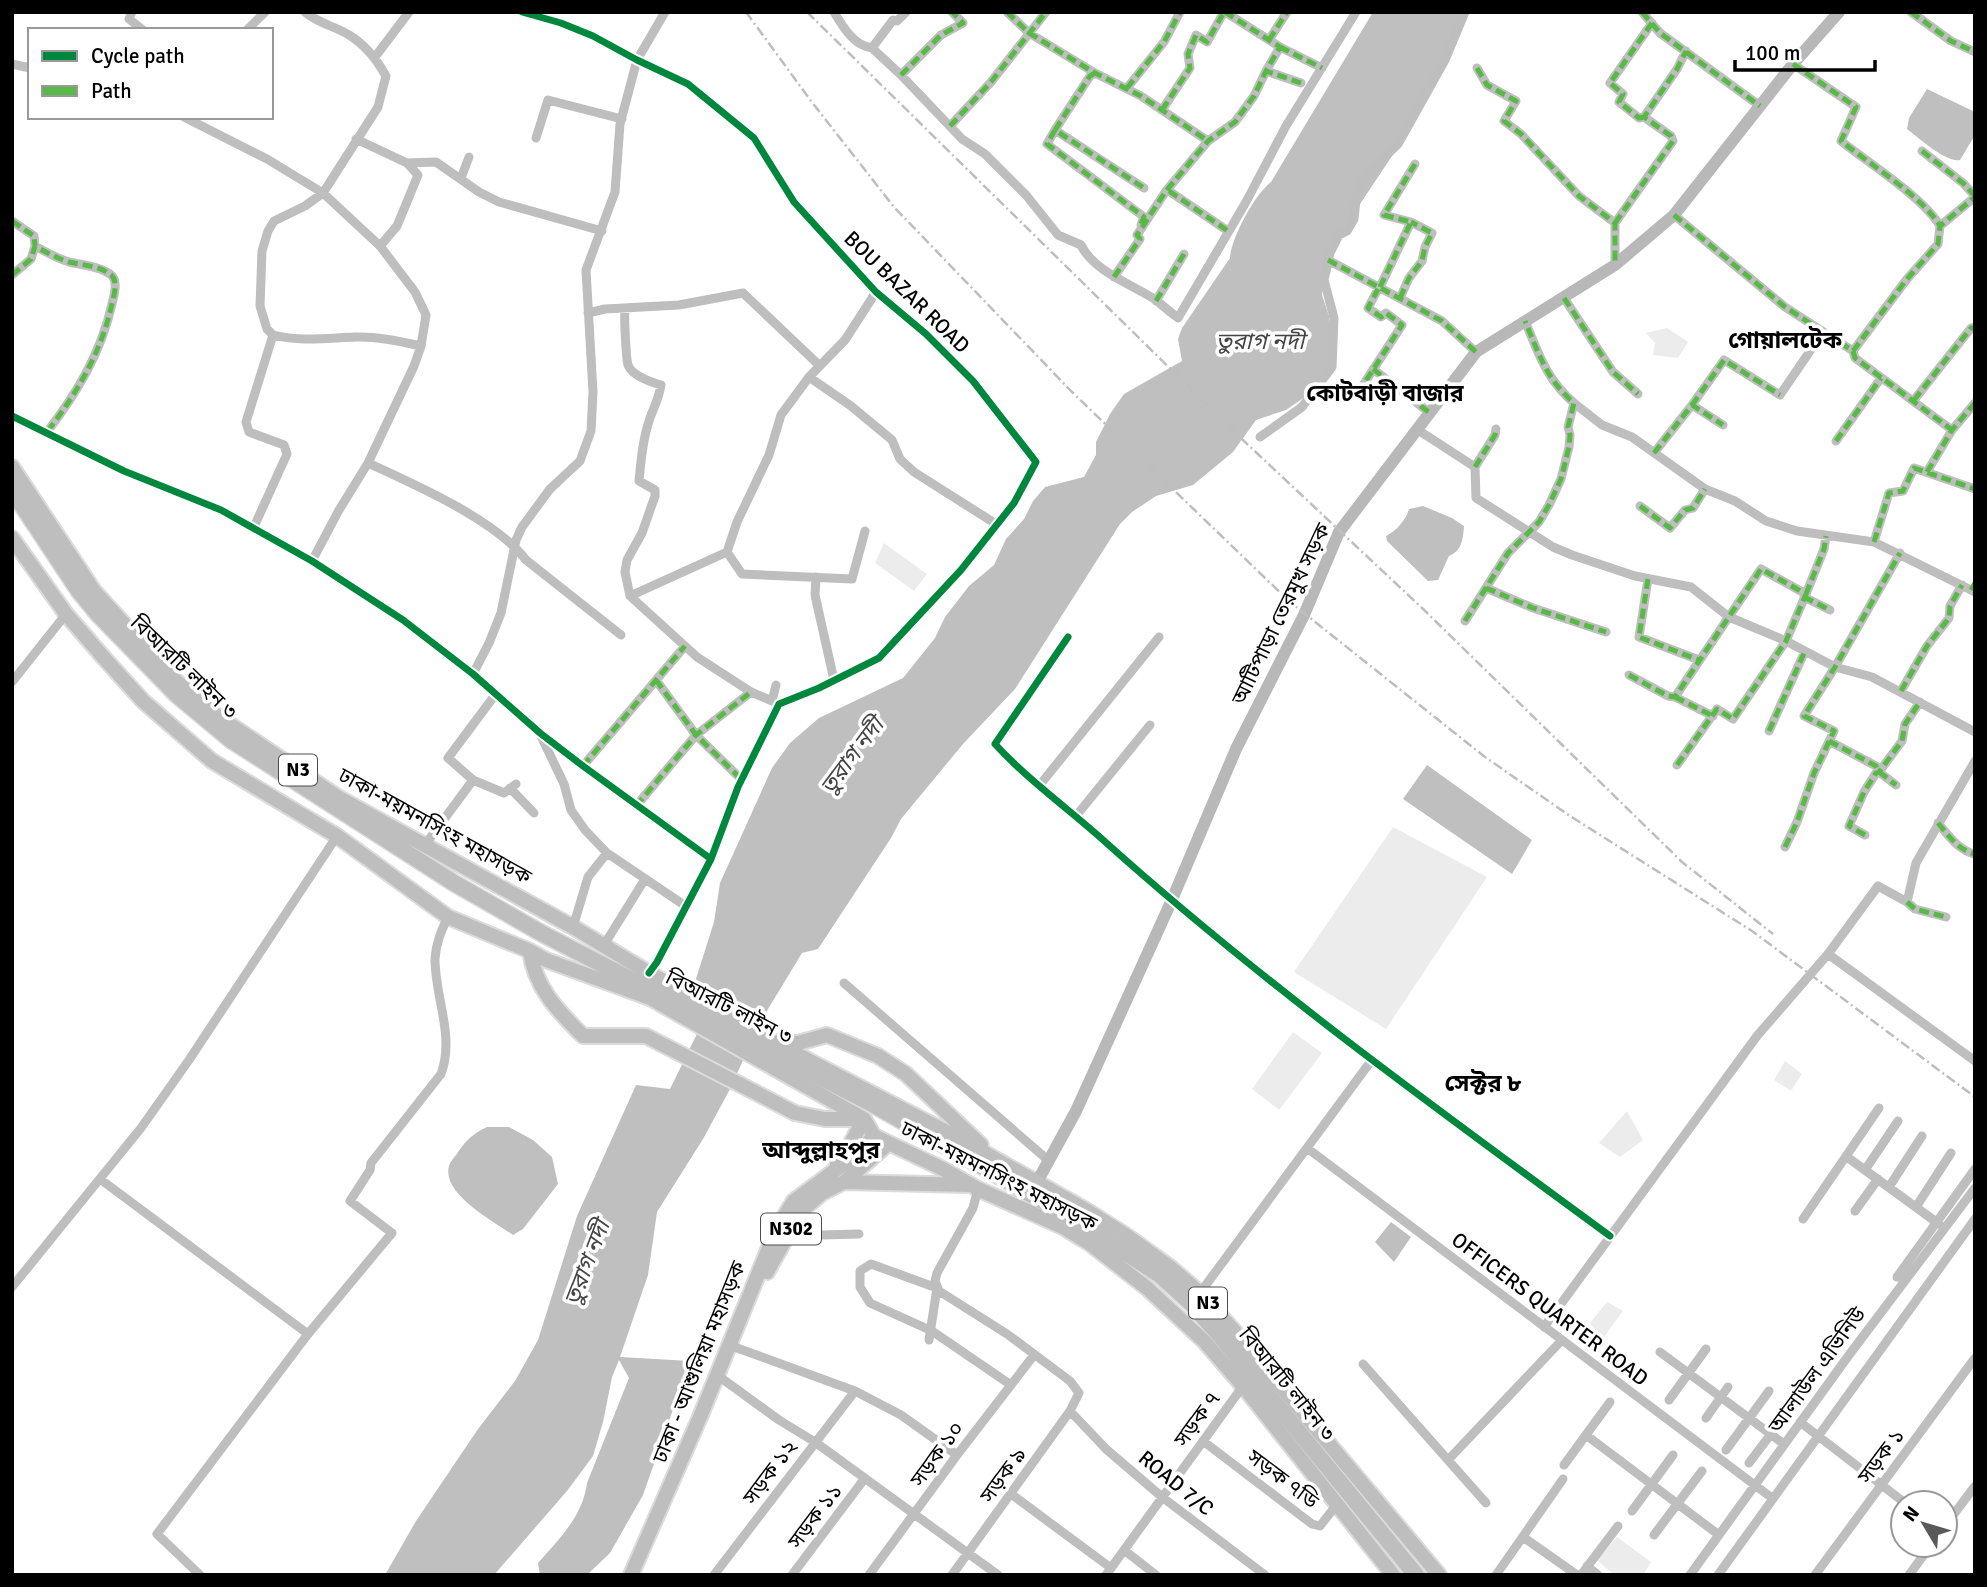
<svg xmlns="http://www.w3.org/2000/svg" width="1987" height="1587" font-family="Signika,'Noto Sans Bengali',sans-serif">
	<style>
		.green { fill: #ececec }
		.water { fill: #bfbfbf }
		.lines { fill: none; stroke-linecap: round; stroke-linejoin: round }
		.trunk-casing { stroke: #dbdbdb; stroke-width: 18 }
		.motorway-casing { stroke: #dbdbdb; stroke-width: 19 }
		.minor { stroke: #bebebe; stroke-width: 9 }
		.secondary { stroke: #b8b8b8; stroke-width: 12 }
		.trunk { stroke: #bebebe; stroke-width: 14 }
		.motorway { stroke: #bebebe; stroke-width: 16 }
		.rail { stroke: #bebebe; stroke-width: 2.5; stroke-dasharray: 10 3.5 2 3.5; stroke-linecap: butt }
		.quiet { stroke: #58b947; stroke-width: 5; stroke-dasharray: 10 5; stroke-linecap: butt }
		.cycleway-casing { stroke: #fff; stroke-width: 11 }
		.cycleway { stroke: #00873e; stroke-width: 7 }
		.labels { text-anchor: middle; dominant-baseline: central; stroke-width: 7; stroke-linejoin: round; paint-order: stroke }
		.shield { fill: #fff; stroke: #4c4c4c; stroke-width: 2 }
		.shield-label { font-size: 19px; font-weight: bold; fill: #000 }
		.street-label { font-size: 21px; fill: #000; stroke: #fff }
		.water-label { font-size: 23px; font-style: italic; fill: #444; stroke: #fff }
		.neighbourhood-label { font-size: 23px; font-weight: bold; fill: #000; stroke: #fff }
		.quarter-label { font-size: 24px; font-weight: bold; fill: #000; stroke: #fff }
	</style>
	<rect width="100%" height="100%" fill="#fff"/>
	<path class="green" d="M1667,328L1688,342L1678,358L1653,355L1655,343L1646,333Z
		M884,543L927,574L914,591L875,563Z
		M1393,827L1487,877L1386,1029L1294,972Z
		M1293,1032L1322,1053L1279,1110L1252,1089Z
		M1785,1061L1802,1074L1791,1091L1774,1080Z
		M1627,1111L1643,1140L1620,1157L1599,1143Z
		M1607,1302L1623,1311L1601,1341L1590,1323Z
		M1617,1537L1651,1562L1643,1575H1614L1597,1560Z"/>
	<path class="water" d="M1373,12H1464L1416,120L1332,246L1322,273V295L1329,316L1334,359L1325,383L1286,410L1256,420L1233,452L1193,485L1156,496L1132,512L1120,524L1015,689L963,744L901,819L891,838L818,949L802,953L762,1019L729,1091L703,1139L657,1212L648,1275L620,1357L690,1361L643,1495L610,1553L587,1575H540L538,1563C559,1539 583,1516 587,1483L629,1378L619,1360L612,1377L603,1422L593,1456L567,1491L494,1575H385L416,1521L478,1429L515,1381L538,1340L577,1216L636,1085L670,1089L714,999L695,982L714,922L720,883L772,768L790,743L819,718L903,678L935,638L945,617L969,586L994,565L1006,539L1024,519L1033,501L1045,487L1084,477L1096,455V442L1110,414L1124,394L1182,361L1178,339L1182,328L1230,258C1231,238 1255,194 1271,182Z
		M1927,89L1975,112V135L1960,160C1946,163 1919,138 1907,129L1909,118Z
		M1423,506L1452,518L1464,526C1463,539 1462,551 1449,556L1438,580L1428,581L1387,541L1386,536C1396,531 1406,520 1409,509Z
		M1427,765L1532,840L1512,874L1403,799Z
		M487,1127H509L533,1140L552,1157L558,1184L523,1229L513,1235C495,1222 441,1194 449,1166C450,1161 456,1156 458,1152C466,1140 474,1133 487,1127Z
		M1391,1222L1411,1237L1394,1262L1375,1242Z"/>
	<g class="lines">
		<defs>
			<path id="trunk" d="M12,467L94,591L175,680L213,713L339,798L573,927L649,973L773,1042L958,1138L1086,1210L1127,1236L1171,1268L1200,1293L1235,1332L1439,1575
				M12,538L66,614L104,658L143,701L212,761L337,836L448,917L530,951L546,960L650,998L864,1119L874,1136L943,1169L978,1189L1063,1227L1089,1243L1147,1288L1205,1342L1243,1386L1393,1575
				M530,951C535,988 558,1011 583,1036H646L795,1113L825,1119H864L844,1156L837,1164
				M778,1042L798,1043L827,1035L878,1056L906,1074L981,1145
				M844,1182L969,1185
				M767,1272L796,1220L806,1207L822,1193L844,1182L888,1144
				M631,1575L700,1417L777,1228L794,1201L857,1154L874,1136"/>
			<path id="motorway" d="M12,490L79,591L97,613L177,695L231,740L454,883L543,934L874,1105L1064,1213L1160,1275L1192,1304L1221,1337L1416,1575"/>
		</defs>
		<use href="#trunk" class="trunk-casing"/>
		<use href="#motorway" class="motorway-casing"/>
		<path class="minor" d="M132,12L129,19L143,30
			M522,12L561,23L593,36L637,60L688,84L754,138L794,202L876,292L926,334L973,381L1036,462L1014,503L961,570L879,658L819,688L779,704L738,787L711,859L657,962L649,973
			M834,12C843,27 854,46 872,48
			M1007,12L1029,33L1095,73L1141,96L1208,141
			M1225,12L1280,47L1266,71L1301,83
			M1642,12L1660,33L1760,106
			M1911,12L1951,41L1975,52
			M247,30L265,12
			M1269,40L1287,12
			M1280,47L1322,68
			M872,48L901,75L962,139L985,154L1026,195L1058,235L1081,245C1093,271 1133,285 1156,300C1163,306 1170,312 1178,318L1246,202L1286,126L1356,12
			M872,48L893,20L897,21L906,12
			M375,57L409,12
			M12,64L30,68
			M1793,64L1856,107L1841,141C1867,162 1924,198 1940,226
			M1477,68L1487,85L1516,101L1504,121L1521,134L1579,196L1615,223V265
			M1095,73L1090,76L1055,130L1144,188
			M901,75L941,35L963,23L952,12
			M1127,88L1164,42L1180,12
			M1162,110L1190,68L1188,54L1196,35L1207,42L1224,12
			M184,117L267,159L323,193L380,246L415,292L426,315L421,346L414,366L368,463L339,510L312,561
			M1644,117L1639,118L1619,102L1623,94L1610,83L1652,23
			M950,126L991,82L1046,12
			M1055,130L1047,144L1144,217L1141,225
			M536,138L548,100L622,119
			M356,139L407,163L418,175L397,226L380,246
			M1922,151L1963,183L1975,196
			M407,163L436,162L479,192L499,202L602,231
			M461,178L469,157
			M1169,191L1228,231
			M1674,215L1785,307L1853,351L1855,358L1952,430
			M12,221L34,236L35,246
			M1615,223L1673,141L1671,136L1644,117L1677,69L1686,51
			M1328,260L1442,321L1476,352
			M12,275L31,259L35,246C46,252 56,258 69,262C82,265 99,266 110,274C119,280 114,295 112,304C101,353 77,393 47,432
			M1114,277L1140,239L1137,235L1166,191L1208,141L1235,122L1254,96L1266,71
			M1380,287L1411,222L1384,215L1415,164
			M1400,298L1409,278L1422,261L1425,247L1432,233L1411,222
			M1564,298L1613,372L1638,394
			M1156,301L1184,254
			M625,309C624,317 626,358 628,365C632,376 651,382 661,385C659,398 654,407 650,418C643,438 641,460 639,481L655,490V496L642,533L627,560L625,572L630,596L697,657L751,692L779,704
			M588,313L605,309L679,305L743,293L820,366
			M273,335L267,329L260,306L262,251L268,231L274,221L305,206L323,193L378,107L386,76C377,60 366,45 349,35C335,26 319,24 305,12
			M1853,351L1907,279L1938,244L1940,226L1975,197
			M1373,369L1430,413
			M809,377L851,406L892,440L900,459L914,472L996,524
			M1358,393L1402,325L1386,313L1381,317L1368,308L1378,289
			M1914,400L1971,328H1975
			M1574,403L1602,425L1632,437L1705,489L1735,501L1766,521L1797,531L1874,542L1975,592
			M1692,405L1724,360L1780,395L1823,332
			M12,416L124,471L221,510L312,561L403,620L473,674L540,733L583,766L711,859
			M1418,430L1475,467L1476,498L1553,547L1572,555L1635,576L1691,587L1729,617L1786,641L1835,667L1872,677L1975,732
			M1260,437L1302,407L1332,367L1334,318L1324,280L1330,253L1339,235L1347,231L1354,219L1357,191L1370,171L1398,144L1445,60L1465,12
			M1836,441L1881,378
			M1654,453L1692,405L1723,425
			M368,463C414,484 496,520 526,560L621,635
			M1475,467L1495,435L1496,429
			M1927,472L1952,430L1975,403
			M1640,506L1670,528L1685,510L1693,508L1705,489
			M253,529L287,454L284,445L249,432L246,422L273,335C301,342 327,338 355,337C377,336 400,341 421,346
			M1874,542L1889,493L1903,491L1914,468L1975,489
			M727,552L742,574L852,579L865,531
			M816,577L815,595L834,680
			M1648,579L1639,637L1699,660
			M1486,588L1533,608L1606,632
			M1806,594L1824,549L1826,536
			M630,596L727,552L737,522L769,455L781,415L809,377L845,340L876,292
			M1804,597L1830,610
			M1465,621L1508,553L1539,522L1549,505L1561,479L1569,447L1570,435L1568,427L1574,403C1546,379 1539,354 1525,321
			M1068,637L995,744C1027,779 1066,807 1102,839C1262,983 1437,1109 1610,1236
			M473,674L489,643L501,613L516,540L522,527L550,489L580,461L591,431L593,392L586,270L615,192L620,124L637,60L665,12
			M1629,675L1668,696L1675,697L1761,569L1806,594L1786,641L1733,719L1717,709L1677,765
			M656,680L696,735L742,780
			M12,682L66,614
			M1901,691L1927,646L1949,618L1950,606L1962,585
			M1675,697L1713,716
			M772,701L776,685
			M1769,731L1805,651
			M541,736L564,784L571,810L585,830L607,853L687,907
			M1829,741L1876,766L1879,772L1896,785
			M583,766L685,646
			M473,780L504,793L516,784
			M1039,786L1159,637
			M510,788L534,813
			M636,806L696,735L751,692
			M1076,816L1150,725
			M1938,823C1949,836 1958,850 1975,854
			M1865,835L1849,826L1864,792L1876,773L1879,772L1902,741L1905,724L1920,702
			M425,845L473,780L448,758L495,695
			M1785,847L1797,822L1814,773L1834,731L1804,716L1835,667L1900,553
			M1907,902L1916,863L1975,761
			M573,927L588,877L607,853
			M604,945L645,879
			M1828,954L1975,1061
			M844,983L1049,1161
			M1307,1148L1772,1498
			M1847,1157L1939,1224
			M1865,1170L1898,1121
			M100,1179L308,1334L157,1534L200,1575
			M1889,1187L1922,1136
			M1916,1207L1951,1153
			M1855,1211L1878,1179
			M1803,1219L1879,1108
			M796,1220L821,1235L859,1234
			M1897,1277L1975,1169
			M12,1287L141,1128L189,1060L337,836
			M1200,1293L1371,1061
			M1544,1327L1757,1036L1828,954L1878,886L1907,902L1915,909L1946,917
			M308,1334L392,1233L350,1201L370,1170L371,1163L441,1074C455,1036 435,998 435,959C436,943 441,931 448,917
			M929,1340L937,1288L871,1264L860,1271V1287L870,1303L932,1331L1011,1385
			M729,1345L855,1391L901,1415L957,1455
			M1660,1352L1784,1444
			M1363,1364L1486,1503
			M717,1375L779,1420L815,1442L998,1575
			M1669,1400L1706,1349
			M1070,1411L1106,1449L1162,1497L1265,1575
			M1706,1418L1728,1387
			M1800,1422L1905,1503
			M1586,1435L1719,1535
			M1203,1441L1312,1524L1320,1526L1338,1503
			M1726,1450L1769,1391
			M1448,1460L1562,1340
			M1749,1463L1790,1409
			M1564,1465L1610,1402
			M1011,1494L1111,1568
			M1632,1511L1673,1455
			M1945,1526L1975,1486
			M1654,1535L1702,1471
			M1523,1537L1577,1575
			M1124,1550L1156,1575
			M1587,1566L1598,1575
			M714,1575L855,1391
			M792,1575L865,1478
			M869,1575L957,1455L1034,1355
			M952,1575L1070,1411L1079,1393L1070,1381L1007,1334L939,1291L935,1281L937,1273L973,1208L978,1189
			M1106,1575L1243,1386
			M1496,1575L1563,1479
			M1581,1575L1618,1526
			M1690,1575L1849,1355L1975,1188
			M1718,1575L1975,1219
			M1815,1575L1975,1358
			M1909,1575L1931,1545"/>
		<path class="secondary" d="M1037,1182L1076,1111L1171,902L1236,749L1304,615L1339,532L1476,352L1615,265L1674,215L1793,64L1839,12"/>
		<use href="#trunk" class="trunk"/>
		<use href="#motorway" class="motorway"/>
		<path class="rail" d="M746,12L811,101L894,207L1071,391L1290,602L1485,757L1570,816L1752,931L1975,1097
			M807,12L1245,442L1421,607L1682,862L1773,934"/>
		<path class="quiet" d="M1007,12L1029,33L1095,73L1141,96L1208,141
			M1225,12L1280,47L1266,71L1301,83
			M1642,12L1660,33L1760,106
			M1911,12L1951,41L1975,52
			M1269,40L1287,12
			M1280,47L1322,68
			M1793,64L1856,107L1841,141C1867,162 1924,198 1940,226
			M1477,68L1487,85L1516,101L1504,121L1521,134L1579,196L1615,223V265
			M1095,73L1090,76L1055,130L1144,188
			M901,75L941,35L963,23L952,12
			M1127,88L1164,42L1180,12
			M1162,110L1190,68L1188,54L1196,35L1207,42L1224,12
			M1644,117L1639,118L1619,102L1623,94L1610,83L1652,23
			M950,126L991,82L1046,12
			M1055,130L1047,144L1144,217L1140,226
			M1922,151L1963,183L1975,196
			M1169,191L1228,231
			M1674,215L1785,307L1853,351L1855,358L1952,430
			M12,221L34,236L35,246
			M1615,223L1673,141L1671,136L1644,117L1677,69L1686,51
			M1328,260L1442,321L1476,352
			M12,275L31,259L35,246C46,252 56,258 69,262C82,265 99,266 110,274C119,280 114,295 112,304C101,353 77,393 47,432
			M1114,277L1140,239L1137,235L1166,191L1208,141L1235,122L1254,96L1266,71
			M1380,287L1411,222L1384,215L1415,164
			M1400,298L1409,278L1422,261L1425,247L1432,233L1411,222
			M1564,298L1613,372L1638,394
			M1156,301L1184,254
			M1853,351L1907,279L1938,244L1940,226L1975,197
			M1373,369L1430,413
			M1358,393L1402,325L1386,313L1381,317L1368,308L1378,289
			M1914,400L1971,328H1975
			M1692,405L1724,360L1780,395
			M1836,441L1881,378
			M1654,453L1692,405L1723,425
			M1475,467L1495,435L1496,429
			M1927,472L1952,430L1975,403
			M1640,506L1670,528L1685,510L1693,508L1705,489
			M1874,542L1889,493L1903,491L1914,468L1975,489
			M1648,579L1639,637L1699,660
			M1486,588L1533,608L1606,632
			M1971,590L1975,583
			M1806,594L1824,549L1826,536
			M1804,597L1830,610
			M1465,621L1508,553L1539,522L1549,505L1561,479L1569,447L1570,435L1568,427L1574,403C1546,379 1539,354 1525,321
			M1629,675L1668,696L1675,697L1761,569L1806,594L1786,641L1733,719L1717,709L1677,765
			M656,680L696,735L742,780
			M1901,691L1927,646L1949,618L1950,606L1962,585
			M1675,697L1713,716
			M1769,731L1805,651
			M1829,741L1876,766L1879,772L1896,785
			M583,766L685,646
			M636,806L696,735L751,692
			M1938,823C1949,836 1958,850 1975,854
			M1865,835L1849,826L1864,792L1876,773L1879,772L1902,741L1905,724L1920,702
			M1785,847L1797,822L1814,773L1834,731L1804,716L1835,667L1900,553
			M1907,902L1915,909L1946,917"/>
		<defs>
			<path id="cycleway" d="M522,12L561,23L593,36L637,60L688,84L754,138L794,202L876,292L926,334L973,381L1036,462L1014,503L961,570L879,658L819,688L779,704L738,787L711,859L657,962L649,973
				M12,416L124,471L221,510L312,561L403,620L473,674L540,733L583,766L711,859
				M1068,637L995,744C1027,779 1066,807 1102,839C1262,983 1437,1109 1610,1236"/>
		</defs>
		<use href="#cycleway" class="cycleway-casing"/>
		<use href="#cycleway" class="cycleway"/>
	</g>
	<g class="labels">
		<g class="shield">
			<rect x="279" y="754.5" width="38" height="31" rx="5"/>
			<rect x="761" y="1213.5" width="60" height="31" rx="5"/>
			<rect x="1189" y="1287.5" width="38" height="31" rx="5"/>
		</g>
		<g class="shield-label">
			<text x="298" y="770">N3</text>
			<text x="791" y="1229">N302</text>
			<text x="1208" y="1303">N3</text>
		</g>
		<g class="street-label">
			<text transform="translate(907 292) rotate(44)">BOU BAZAR ROAD</text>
			<text transform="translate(1281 614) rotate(-64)">আটিপাড়া তেরমুখ সড়ক</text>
			<text transform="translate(184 667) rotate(44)">বিআরটি লাইন ৩</text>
			<text transform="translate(435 826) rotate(29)">ঢাকা-ময়মনসিংহ মহাসড়ক</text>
			<text transform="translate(729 1007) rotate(27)">বিআরটি লাইন ৩</text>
			<text transform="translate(999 1176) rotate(27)">ঢাকা-ময়মনসিংহ মহাসড়ক</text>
			<text transform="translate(1550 1309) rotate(37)">OFFICERS QUARTER ROAD</text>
			<text transform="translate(699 1362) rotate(-68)">ঢাকা - আশুলিয়া মহাসড়ক</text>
			<text transform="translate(1817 1370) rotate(-54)">আলাউল এভিনিউ</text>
			<text transform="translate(1287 1384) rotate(51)">বিআরটি লাইন ৩</text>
			<text transform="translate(1197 1419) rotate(-54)">সড়ক ৭</text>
			<text transform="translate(937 1454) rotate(-54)">সড়ক ১০</text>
			<text transform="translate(1881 1456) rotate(-53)">সড়ক ১</text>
			<text transform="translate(770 1472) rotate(-53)">সড়ক ১২</text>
			<text transform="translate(1003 1475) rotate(-54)">সড়ক ৯</text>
			<text transform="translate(1283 1479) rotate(37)">সড়ক ৭ডি</text>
			<text transform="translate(1176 1483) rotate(39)">ROAD 7/C</text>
			<text transform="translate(815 1516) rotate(-53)">সড়ক ১১</text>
		</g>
		<g class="water-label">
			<text x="1260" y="341">তুরাগ নদী</text>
			<text transform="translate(852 756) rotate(-53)">তুরাগ নদী</text>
			<text transform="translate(587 1263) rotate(-69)">তুরাগ নদী</text>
		</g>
		<g class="neighbourhood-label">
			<text x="1385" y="393">কোটবাড়ী বাজার</text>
		</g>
		<g class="quarter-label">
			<text x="1785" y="340">গোয়ালটেক</text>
			<text x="1483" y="1083">সেক্টর ৮</text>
			<text x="821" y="1150">আব্দুল্লাহপুর</text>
		</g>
	</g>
	<rect width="1987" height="1587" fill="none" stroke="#000000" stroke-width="28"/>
	<rect x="28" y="28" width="245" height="91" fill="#ffffff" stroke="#999999" stroke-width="2"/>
	<rect x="42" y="51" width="35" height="10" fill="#00873e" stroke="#999999" stroke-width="2"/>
	<text x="91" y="63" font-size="21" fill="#000000">Cycle path</text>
	<rect x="42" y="86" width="35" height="10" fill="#58b947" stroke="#999999" stroke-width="2"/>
	<text x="91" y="98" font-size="21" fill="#000000">Path</text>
	<g transform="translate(1924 1524) rotate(308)"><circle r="33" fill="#ffffff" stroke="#999999" stroke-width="2"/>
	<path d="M0-5L12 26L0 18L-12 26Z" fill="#595959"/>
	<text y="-10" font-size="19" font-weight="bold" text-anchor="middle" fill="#000000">N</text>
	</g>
	<path d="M1735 60v10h140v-10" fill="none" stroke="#000000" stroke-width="3.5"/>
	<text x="1745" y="60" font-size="21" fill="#000000" stroke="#ffffff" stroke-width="5" paint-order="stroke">100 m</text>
</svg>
